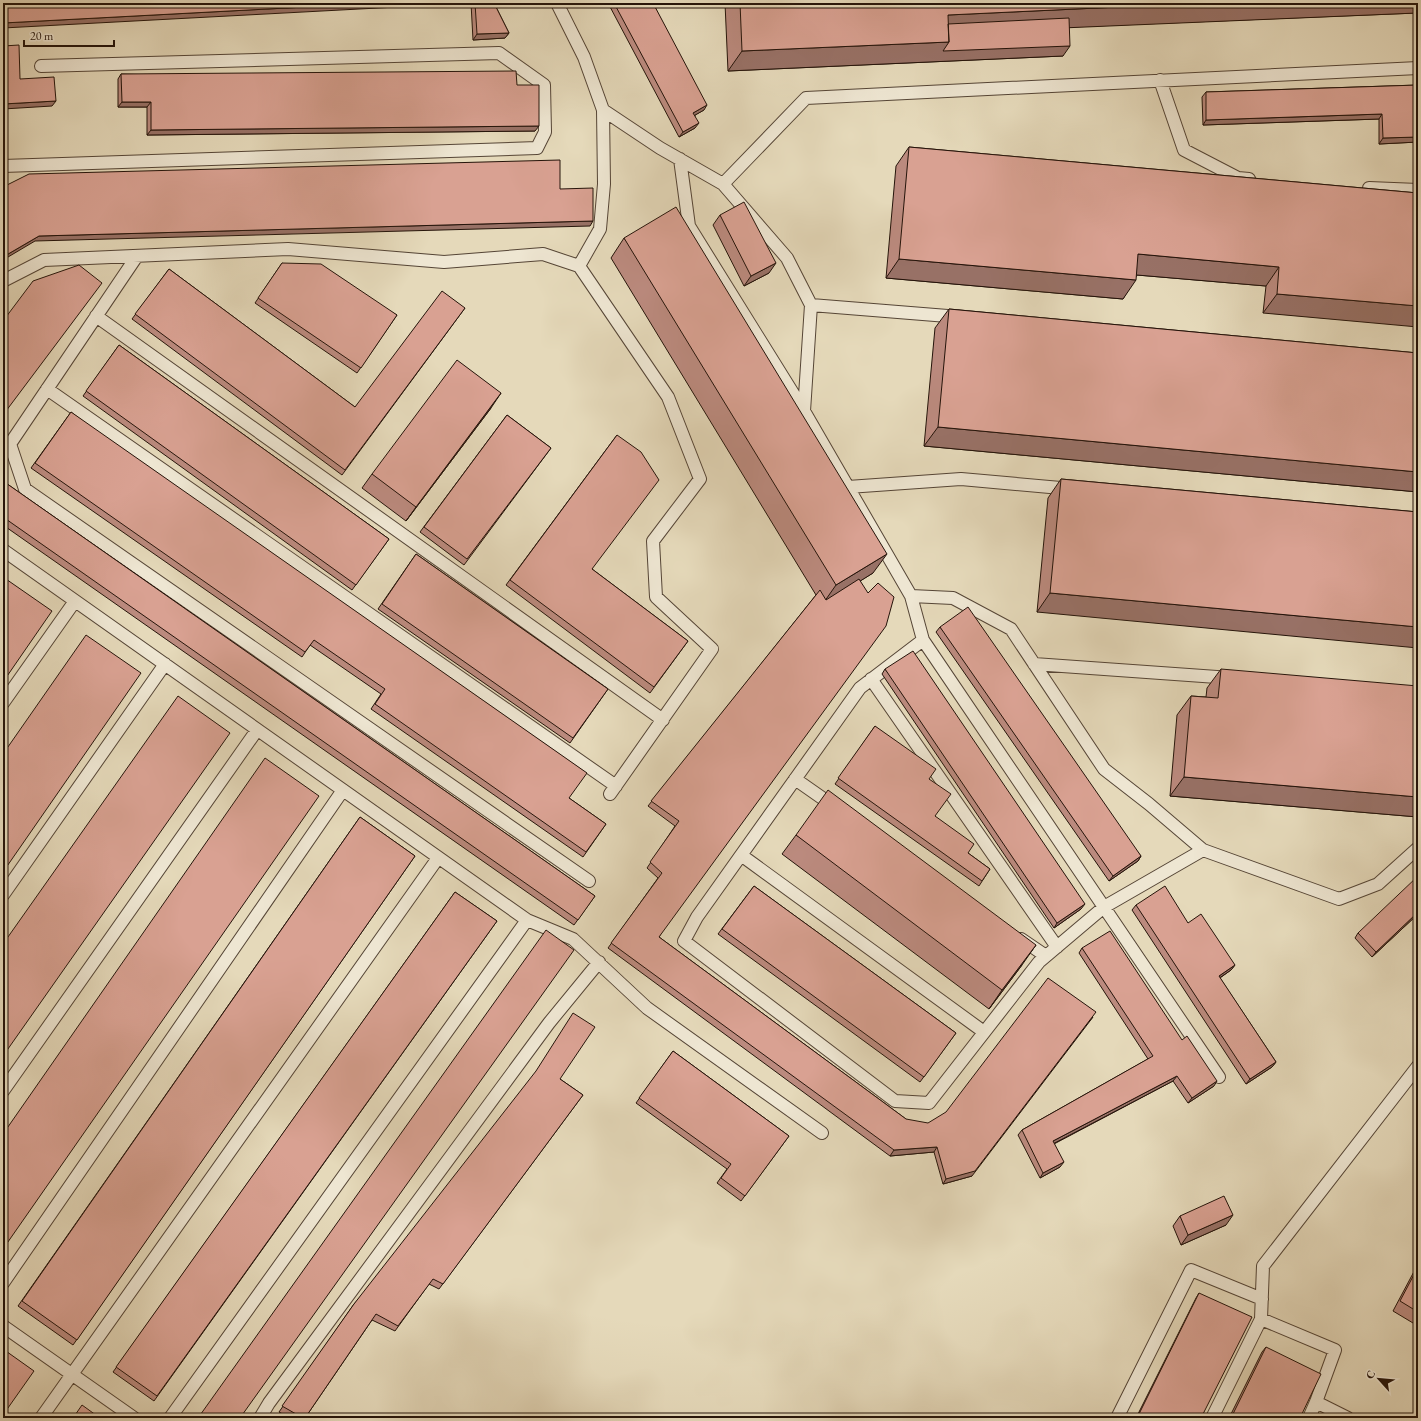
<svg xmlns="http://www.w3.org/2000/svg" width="1421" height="1421" font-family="'EB Garamond',serif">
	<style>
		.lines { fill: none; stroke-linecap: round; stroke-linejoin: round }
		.service-casing { stroke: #554536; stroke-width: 14 }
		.service { stroke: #eee6d2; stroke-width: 12 }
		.wall { fill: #bb8a7e; stroke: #25140a }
		.shaded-wall { fill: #987166; stroke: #25140a }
		.building { fill: #d9a192; stroke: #25140a }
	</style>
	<rect width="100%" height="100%" fill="#e5d9ba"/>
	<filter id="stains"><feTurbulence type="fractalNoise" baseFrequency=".005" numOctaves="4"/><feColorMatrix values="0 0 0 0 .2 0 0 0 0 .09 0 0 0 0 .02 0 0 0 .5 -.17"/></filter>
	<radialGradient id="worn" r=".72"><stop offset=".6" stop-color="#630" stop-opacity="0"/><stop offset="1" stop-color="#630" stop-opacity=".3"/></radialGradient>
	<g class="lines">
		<defs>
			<path id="service" d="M557,3L584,57L603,110L604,184L600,229L579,266
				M1160,80L1184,150L1238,178L1249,179
				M603,110L660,148L723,184L787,258L811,305L804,411L911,596L923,640L1219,1077
				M680,159L689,226L804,411
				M3,166L537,148L545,132L544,85L499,53L41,66
				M723,184L806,98L1418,68
				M1369,188L1418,190
				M137,256L10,444L25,489L589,881
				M3,281L44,260L288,249L444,262L543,254L579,266L668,397L700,479L653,541L656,597L712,649L610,794
				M811,305L960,317
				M96,316L663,720
				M47,389L616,786
				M848,487L961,479L1072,489
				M3,550L527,920L573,939L647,1008L822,1133
				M911,596L953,598L1011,629L1104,769L1149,804L1203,850L1339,899L1378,884L1418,848
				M923,640L860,688L697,917L684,941L895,1101L929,1103L1039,962L1104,907L1203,850
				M1034,664L1231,678
				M871,679L1057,947
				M3,703L75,601
				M795,779L835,807
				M741,855L984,1032
				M3,895L165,664
				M1021,939L1046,956
				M3,1091L257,730
				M3,1283L343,790
				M1261,1319L1335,1350L1316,1402L1309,1418
				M3,1326L134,1418
				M1316,1402L1348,1418
				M41,1418L438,858
				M170,1418L527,920
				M260,1418L269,1403L549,1023L599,962
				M1117,1418L1191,1270L1262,1299
				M1212,1418L1261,1319L1263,1266L1418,1066"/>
		</defs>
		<use href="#service" class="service-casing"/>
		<use href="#service" class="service"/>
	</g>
	<path class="wall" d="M3,3H494L509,33L505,38L473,40L471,3Z
		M608,3H653L704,110L695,115V128L679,137Z
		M725,3H1418V38L1417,13L1069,27L1063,56L728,71Z
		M121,74L517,85L535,131L147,135V107H118V79Z
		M1418,85V142L1379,144V119L1203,125L1202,97L1206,92Z
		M909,147L1418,193L1263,313L1266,286L1137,275L1123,299L886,278L896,166Z
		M720,215L769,273L744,286L713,225Z
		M624,238L873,573L860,581L659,937L906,1119L972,1176L943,1184L934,1152L890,1156L608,948L658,878L647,868L675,826L648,806L816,595L611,258Z
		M282,263L397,315L357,373L255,303Z
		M169,269L355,407L465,308L342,475L132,319Z
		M949,309L1418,353V492L924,446L935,328Z
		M119,345L389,539L352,590L83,396Z
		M491,408L406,521L362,488L372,474Z
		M71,412L569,798L606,824L583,857L371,709L381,694L310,645L302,657L31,468Z
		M507,415L551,448L464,565L420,532Z
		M617,435L592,569L688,641L650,693L506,585Z
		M1061,479L1418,512L1037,612L1048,498Z
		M3,481L595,896L574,925L3,525Z
		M416,554L608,689L570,743L378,609Z
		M940,627L1141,856L1138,861L1109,881L936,632Z
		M885,669L1081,909L1054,928L882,674Z
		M1221,669L1418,817L1170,796L1177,715L1191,696L1206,697L1207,688Z
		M875,726L929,779L935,816L968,853L990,869L979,886L835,784Z
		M360,817L415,856L73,1345L18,1306Z
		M796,835L1022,965L989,1009L782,854Z
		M754,886L956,1033L920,1082L718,934Z
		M455,892L497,921L154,1401L113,1372Z
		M1136,905L1188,923L1235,965L1231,970L1220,978L1276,1062L1272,1067L1246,1084L1132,910Z
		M1418,914L1372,957L1355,938L1358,933Z
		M1082,948L1214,1086L1188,1103L1173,1081L1054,1144L1060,1167L1040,1178L1018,1135L1022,1130L1148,1059L1079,953Z
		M673,1051L789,1136L741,1201L717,1183L727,1169L636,1103Z
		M560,1079L583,1095L439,1289L429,1284L395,1331L372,1320L305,1418H290L279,1412L354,1304Z
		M1180,1216L1226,1225L1181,1245L1173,1226Z
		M1418,1264V1326L1393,1311Z
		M1199,1293L1201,1418H1136L1196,1298Z
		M1266,1347L1300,1418H1229L1262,1352Z"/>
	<path class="shaded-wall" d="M381,3H472L3,28V23Z
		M1204,3H1418V11L1417,13L1062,28L942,34L948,15Z
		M509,33L505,38L473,40L477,34Z
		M949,42L1070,46L1063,56L728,71L742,51Z
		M56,101L52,106L3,109V104Z
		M122,102H151L147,107H118Z
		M707,105L704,110L690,118L693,113Z
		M1382,114L1379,119L1203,125L1206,120Z
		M699,123L695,128L679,137L683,132Z
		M539,126L535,131L147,135L151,130Z
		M1418,137V142L1379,144L1383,138Z
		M593,221L590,226L35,241L3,260V257L39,236Z
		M1138,254L1279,267L1266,286L1125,274Z
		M899,259L1136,280L1123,299L886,278Z
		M776,263L769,273L744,286L751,276Z
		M1277,294L1418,306V327L1263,313Z
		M501,393L491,408L406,521L416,507Z
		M938,427L1418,472V492L924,446Z
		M887,554L873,573L822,605L836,585Z
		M1050,593L1418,627V648L1037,612Z
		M1184,777L1418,797V817L1170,796Z
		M1141,856L1138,861L1109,881L1113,876Z
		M1085,904L1081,909L1054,928L1057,923Z
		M1418,912V914L1372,957L1376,952Z
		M1036,945L1022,965L989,1009L1002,990Z
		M1235,965L1231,970L1215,981L1219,976Z
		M1093,1017L972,1176L943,1184L946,1179Z
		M1276,1062L1272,1067L1246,1084L1250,1079Z
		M1177,1076L1173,1081L1049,1146L1053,1141Z
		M1217,1081L1214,1086L1188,1103L1192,1098Z
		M937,1147L934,1152L890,1156L894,1150Z
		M1064,1162L1060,1167L1040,1178L1043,1173Z
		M1233,1215L1226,1225L1181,1245L1188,1235Z"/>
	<path class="building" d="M3,3H381L3,23Z
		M475,3H494L509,33L477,34Z
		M614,3H653L707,105L693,113L699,123L683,132Z
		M740,3H1204L948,15L949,42L742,51Z
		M1069,18L1070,46L943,51L949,42L948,24Z
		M19,45L20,79L54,77L56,101L3,104V46Z
		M516,71L517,85H539V126L151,130V102H122L121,74Z
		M1418,85V137L1383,138L1382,114L1206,120V92Z
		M909,147L1418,193V306L1277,294L1279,267L1138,254L1136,280L899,259Z
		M560,160V189L593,188V221L39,236L3,257V187L29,174Z
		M744,202L776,263L751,276L720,215Z
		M676,207L887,554L836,585L624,238Z
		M282,263L321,264L397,315L361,368L258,298Z
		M79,265L102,283L3,415V321L33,281Z
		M169,269L355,407L442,291L465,308L345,470L135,314Z
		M949,309L1418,353V472L938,427Z
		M119,345L389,539L356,585L86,391Z
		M457,360L501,393L416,507L372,474Z
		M71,412L587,773L569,798L606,824L586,852L375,704L385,689L314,640L305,652L35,463Z
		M507,415L551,448L467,559L424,527Z
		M617,435L641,452L659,480L592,569L688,641L654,687L510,580Z
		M1061,479L1418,512V627L1050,593Z
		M3,481L595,896L578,920L3,517Z
		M416,554L608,689L573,738L382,604Z
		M3,577L52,611L3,682Z
		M859,579L868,593L878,583L894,597L886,626L659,937L906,1119L928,1123L946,1112L1048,978L1096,1012L975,1171L946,1179L937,1147L894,1150L611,943L662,873L650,862L679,821L651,801L820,590L826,600Z
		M968,607L1141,856L1113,876L940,627Z
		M86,635L141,673L3,872V754Z
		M913,651L1085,904L1057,923L885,669Z
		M1221,669L1418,686V797L1184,777L1191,696L1218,698Z
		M178,696L230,733L3,1056V944Z
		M875,726L936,769L929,779L951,794L935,816L974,844L968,853L990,869L982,881L838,778Z
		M265,758L319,796L3,1249V1134Z
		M828,790L1036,945L1002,990L796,835Z
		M360,817L415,856L77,1340L22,1301Z
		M1418,876V912L1376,952L1358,933Z
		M754,886L956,1033L924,1077L722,929Z
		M1165,886L1188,923L1201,914L1235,965L1219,976L1276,1062L1250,1079L1136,905Z
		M455,892L497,921L157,1396L116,1367Z
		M546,930L574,950L240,1418H198Z
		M1110,931L1182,1040L1187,1036L1217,1081L1192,1098L1177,1076L1053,1141L1064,1162L1043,1173L1022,1130L1153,1056L1082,948Z
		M573,1013L595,1027L560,1079L583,1095L443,1284L433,1279L398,1326L376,1314L305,1418H303L282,1406L354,1304L536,1071Z
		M673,1051L789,1136L745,1196L721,1178L731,1164L639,1098Z
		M1224,1196L1233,1215L1188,1235L1180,1216Z
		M1418,1267V1312L1400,1301Z
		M1199,1293L1252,1317L1201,1418H1137Z
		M1266,1347L1321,1374L1300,1418H1231Z
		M3,1349L34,1371L3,1415Z
		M82,1405L100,1418H73Z"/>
	<rect width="1421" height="1421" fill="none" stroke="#e5d9ba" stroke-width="16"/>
	<rect x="4" y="4" width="1413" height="1413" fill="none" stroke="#25140a" stroke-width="2"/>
	<rect x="8" y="8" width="1405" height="1405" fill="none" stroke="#25140a"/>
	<g transform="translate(1379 1379) rotate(297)" stroke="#eee6d2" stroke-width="3" paint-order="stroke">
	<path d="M0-3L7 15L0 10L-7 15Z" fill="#25140a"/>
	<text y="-6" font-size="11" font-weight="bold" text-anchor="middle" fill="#25140a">С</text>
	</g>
	<path d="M24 40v6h90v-6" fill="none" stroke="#25140a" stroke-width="2"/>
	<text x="30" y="40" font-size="12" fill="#25140a" stroke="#eee6d2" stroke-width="3" paint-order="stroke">20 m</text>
	<rect width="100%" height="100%" filter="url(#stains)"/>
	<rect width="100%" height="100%" fill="url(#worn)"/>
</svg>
